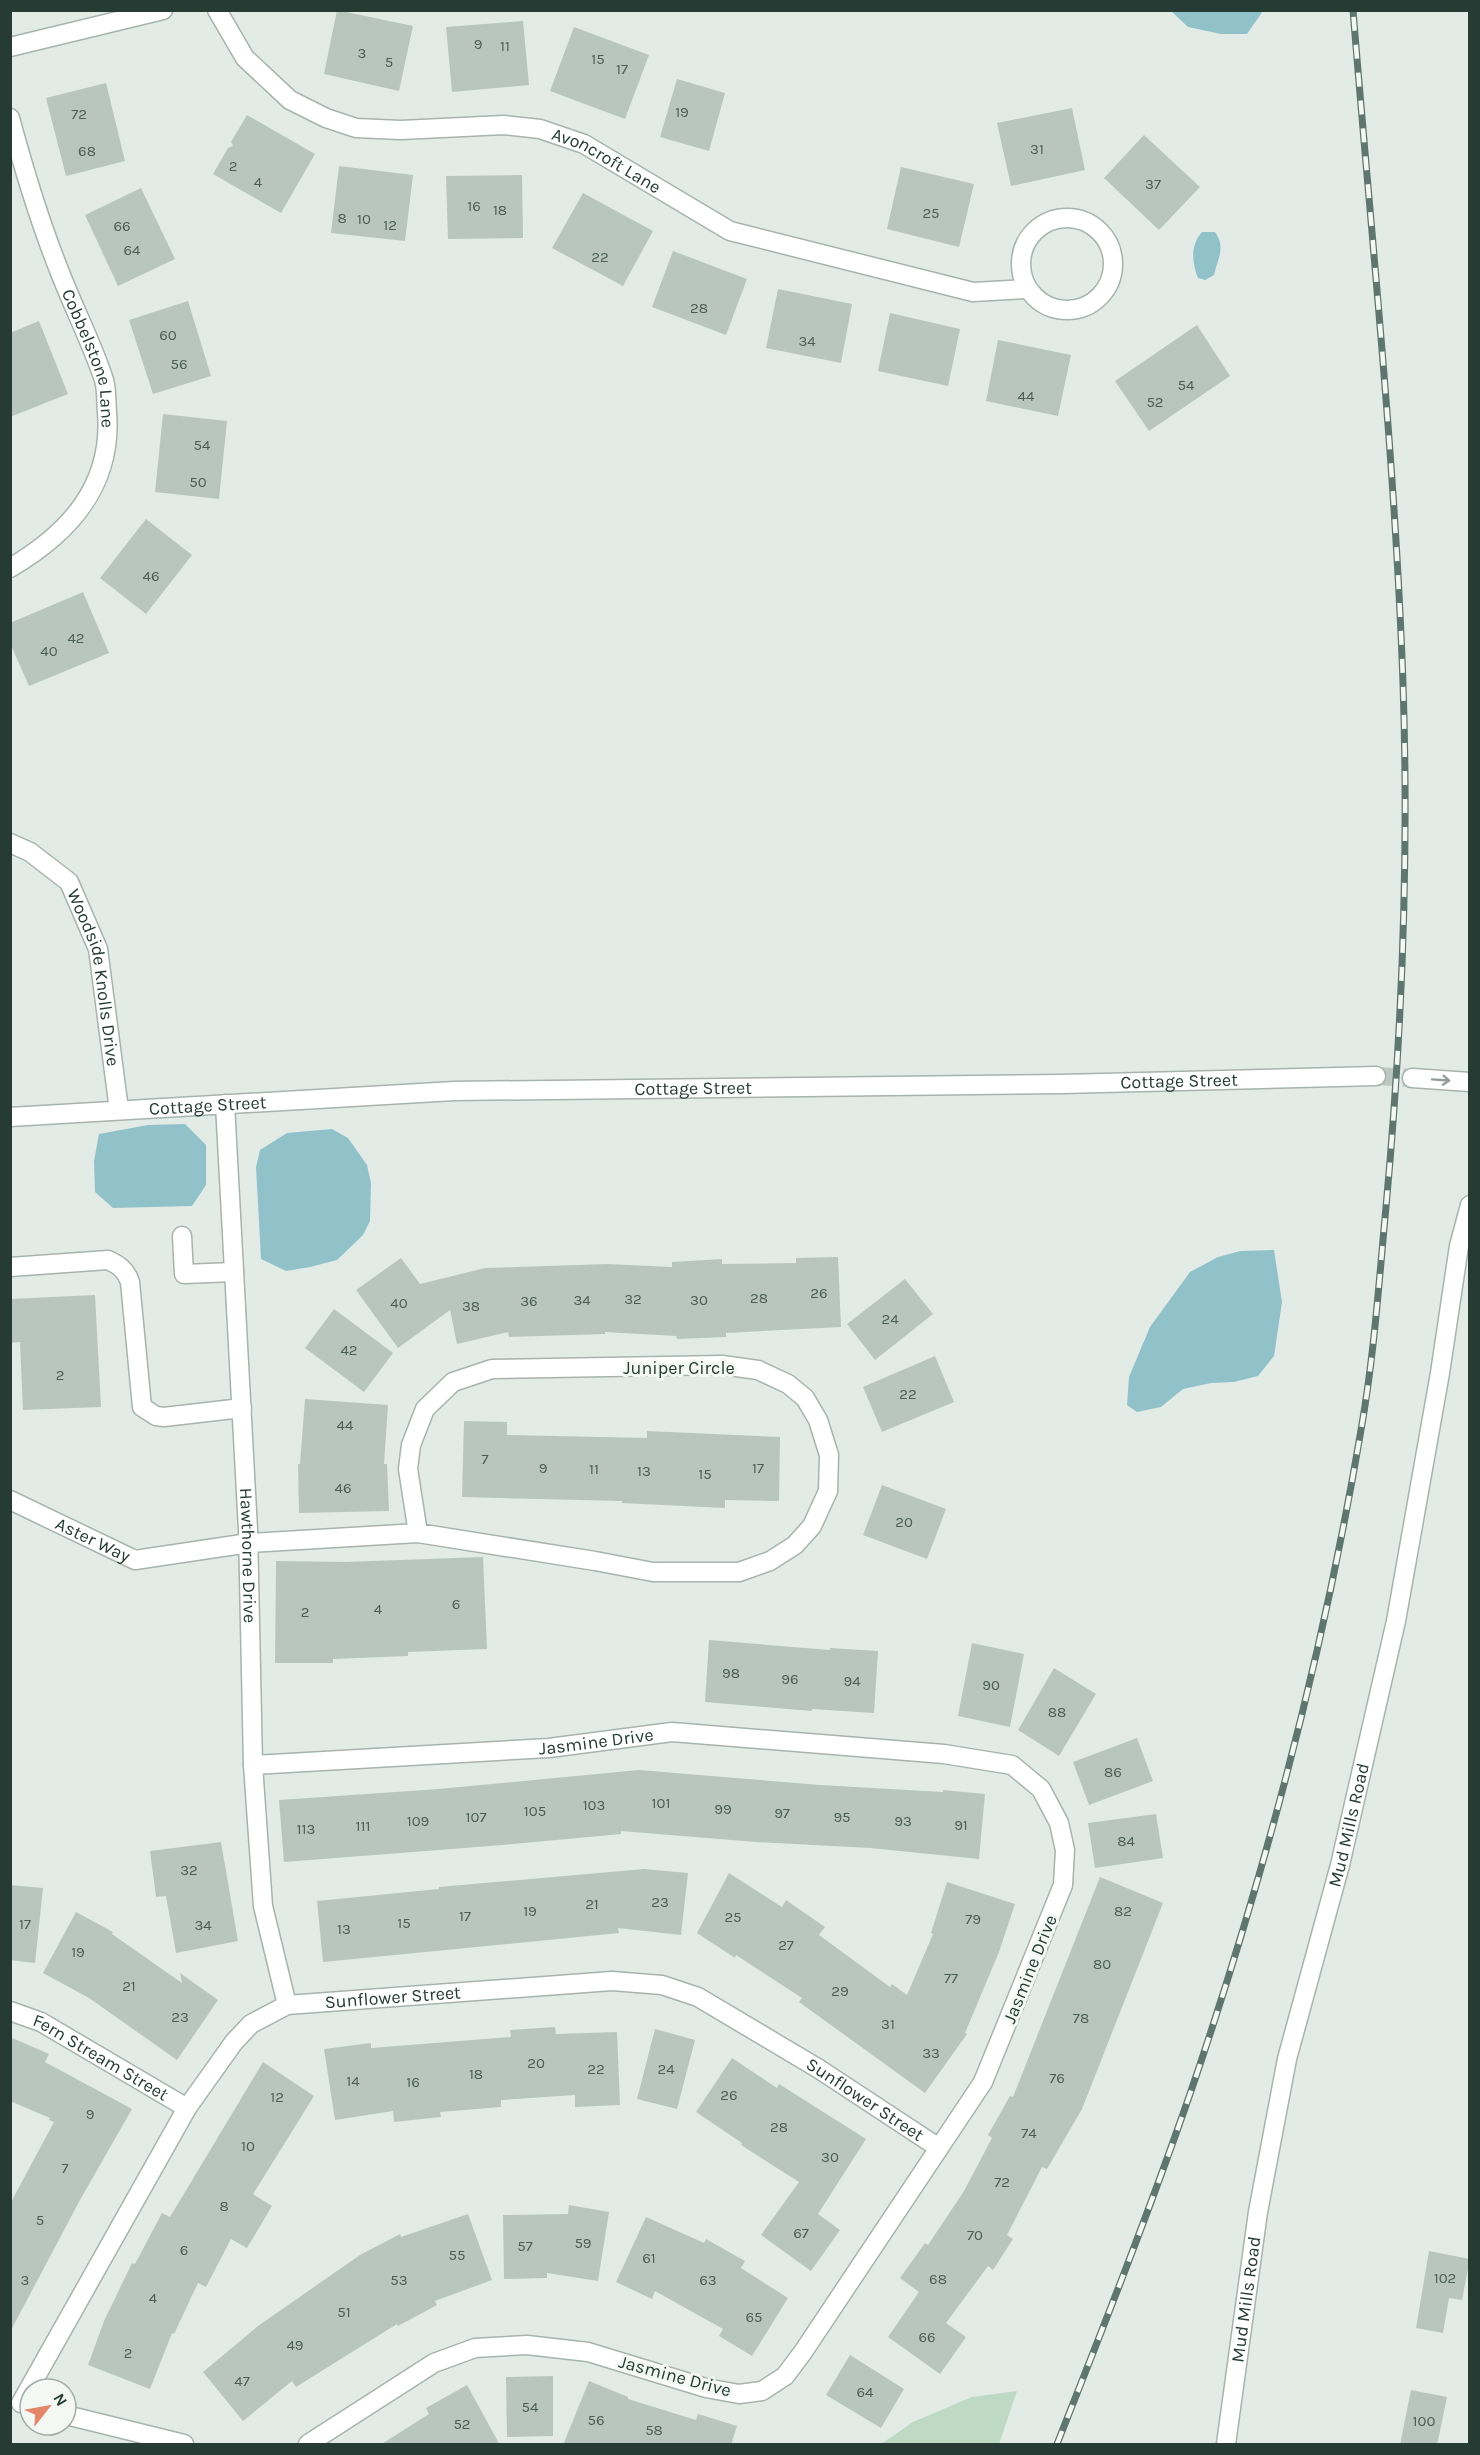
<svg xmlns="http://www.w3.org/2000/svg" width="1480" height="2455" font-family="Karla,sans-serif">
	<style>
		.green { fill: #bedac5 }
		.water { fill: #91c2ca }
		.building { fill: #b9c6c0 }
		.lines { fill: none; stroke-linecap: round; stroke-linejoin: round }
		.minor-tunnel { stroke: #bdc8c3; stroke-width: 18; stroke-dasharray: 18 9; stroke-linecap: butt }
		.minor-casing { stroke: #a6b3ae; stroke-width: 21 }
		.minor { stroke: #fff; stroke-width: 18 }
		.rail-casing { stroke: #5f7670; stroke-width: 7 }
		.rail { stroke: #f3f8f5; stroke-width: 4.5; stroke-dasharray: 14; stroke-linecap: butt }
		.oneway { stroke: #929d9a }
		.labels { text-anchor: middle; dominant-baseline: central; stroke-width: 6; stroke-linejoin: round; paint-order: stroke }
		.number-label { font-size: 15px; fill: #4a5e57 }
		.street-label { font-size: 18px; fill: #253b34; stroke: #f3f8f5 }
	</style>
	<rect width="100%" height="100%" fill="#e3ebe7"/>
	<path class="green" d="M1017,2391L999,2444H881L913,2422L972,2397Z"/>
	<path class="water" d="M1171,11H1263L1247,34H1221L1188,27Z
		M1202,232H1215C1226,248 1218,257 1214,275L1205,280L1198,278C1192,263 1190,245 1202,232Z
		M185,1124L206,1145V1185L192,1206L113,1208L95,1192L94,1161L99,1134L148,1125Z
		M332,1129L348,1138L367,1165L371,1183L370,1221L363,1235L337,1260L310,1267L286,1271L261,1259L256,1167L260,1150L287,1133Z
		M1274,1250L1282,1302L1274,1356L1258,1376L1234,1382L1211,1383L1183,1389L1161,1407L1137,1412L1127,1405L1129,1377L1150,1327L1190,1272L1218,1257L1240,1251Z"/>
	<path class="building" d="M337,10L413,26L399,91L324,74Z
		M523,21L529,85L452,92L446,27Z
		M574,27L649,55L625,119L550,91Z
		M677,79L725,93L709,151L660,137Z
		M106,83L125,161L66,176L46,98Z
		M1072,108L1085,170L1011,186L997,123Z
		M247,115L315,154L281,213L213,174L228,148L233,146L231,142Z
		M1144,135L1200,187L1159,230L1104,178Z
		M339,166L413,175L405,241L331,233Z
		M901,167L974,184L959,247L887,229Z
		M522,175L523,238L448,239L446,176Z
		M141,188L175,259L118,286L85,215Z
		M583,193L653,231L623,286L552,248Z
		M673,251L747,279L726,335L652,307Z
		M778,289L852,304L841,363L766,348Z
		M188,301L211,376L153,394L129,320Z
		M890,313L960,329L948,386L878,371Z
		M39,321L68,394L10,417V333Z
		M1197,325L1230,376L1149,431L1115,381Z
		M998,340L1071,355L1058,416L986,401Z
		M163,414L227,421L219,499L155,492Z
		M146,519L192,555L146,614L100,578Z
		M83,592L109,653L29,686L10,643V623Z
		M838,1257L841,1327L726,1333V1337L677,1339L676,1336L605,1332V1334L509,1337L508,1332L457,1344L450,1310L398,1348L356,1290L401,1258L420,1284L485,1268L607,1264L672,1267V1262L722,1259V1264L796,1263V1258Z
		M905,1279L933,1314L875,1360L847,1324Z
		M95,1295L101,1407L23,1410L20,1342L10,1343V1299Z
		M334,1309L393,1353L364,1392L305,1348Z
		M935,1356L954,1402L882,1432L863,1387Z
		M305,1399L388,1405L384,1464H387L389,1511L299,1513L298,1464H300Z
		M464,1421L507,1422V1435L647,1438V1431L780,1437L779,1501L725,1500V1508L622,1503V1501L462,1497Z
		M882,1485L946,1509L927,1559L863,1535Z
		M483,1557L487,1649L408,1652V1656L333,1659V1663H275L276,1561L345,1562Z
		M709,1640L830,1650V1648L878,1651L874,1713L812,1709V1711L705,1702Z
		M972,1643L1024,1654L1010,1727L958,1716Z
		M1054,1668L1096,1694L1059,1756L1018,1730Z
		M1137,1738L1153,1781L1089,1805L1073,1762Z
		M639,1770L820,1785L943,1792V1790L985,1794L979,1859L870,1848L756,1842L621,1831V1834L503,1845L284,1862L279,1800L439,1789Z
		M1156,1814L1163,1858L1095,1868L1088,1823Z
		M221,1842L238,1941L176,1953L166,1896L156,1897L150,1851Z
		M644,1869L688,1873L681,1935L618,1928L619,1933L323,1962L317,1901L439,1889V1887Z
		M729,1873L782,1907L786,1900L825,1927L819,1935L890,1987L892,1984L907,1995L933,1934L931,1933L947,1882L1015,1904L999,1952L965,2033L967,2034L925,2093L799,2002L802,1998L736,1955L735,1958L697,1933Z
		M1100,1877L1163,1903L1082,2109L1047,2169L1042,2167L1007,2235L1013,2239L993,2270L988,2266L946,2323L966,2337L940,2374L888,2337L919,2292L900,2278L925,2243L928,2245L964,2191L992,2138L988,2135L1010,2096L1013,2097Z
		M10,1885L43,1888L35,1963L10,1960Z
		M76,1912L113,1932L112,1934L182,1983L180,1973L218,2000L177,2060L89,1998L43,1973Z
		M555,2027L556,2034L617,2032L620,2105L575,2107V2095L501,2100V2107L440,2112L441,2117L394,2122L393,2111L335,2120L324,2049L371,2043V2048L511,2037L510,2030Z
		M655,2029L695,2040L677,2109L637,2099Z
		M10,2037L49,2054L45,2062L132,2109L80,2200L10,2332V2204L54,2122L49,2120L50,2118L10,2101Z
		M732,2058L777,2088L779,2084L866,2139L818,2214L840,2230L811,2271L761,2235L799,2182L741,2145L742,2143L696,2112Z
		M263,2062L314,2096L253,2194L272,2206L247,2248L231,2239L206,2287L198,2283L174,2334L172,2333L150,2389L88,2365L104,2321L132,2263L135,2264L162,2213L170,2217Z
		M569,2205L609,2212L598,2281L547,2273V2278L504,2279L503,2215L568,2214Z
		M468,2214L492,2280L435,2301L437,2305L398,2326L397,2324L296,2387L292,2381L243,2421L203,2372L258,2326L360,2255L400,2234L401,2237Z
		M646,2217L704,2243L706,2239L745,2261L741,2268L788,2298L752,2356L719,2336L723,2329L655,2291L652,2299L616,2282Z
		M1429,2251L1470,2259L1462,2300L1449,2298L1443,2333L1416,2328Z
		M850,2355L904,2389L881,2428L826,2395Z
		M553,2376V2436L507,2437L506,2377Z
		M589,2381L628,2397V2399L696,2420L698,2414L737,2426L731,2445H563Z
		M467,2385L500,2445H380L429,2414L426,2408Z
		M1411,2390L1447,2397L1437,2445H1400Z"/>
	<g class="lines">
		<path class="minor-tunnel" d="M1376,1076L1412,1078"/>
		<defs>
			<g id="minor">
				<path id="s1" d="M217,10L245,58L290,100L326,118L356,128L401,130L504,125L540,129L584,144L730,231L973,292L1026,289"/>
				<path d="M10,47L163,10"/>
				<path id="s2" d="M10,118C24,170 39,220 59,270C73,307 92,343 104,380C107,390 106,402 107,412C113,485 70,533 10,568"/>
				<circle cx="1067" cy="264" r="46"/>
				<path id="s3" d="M10,843L30,852L69,882L98,949L119,1110"/>
				<path d="M1412,1078L1470,1082"/>
				<path id="s4" d="M225,1104L248,1530L253,1765L263,1906L287,2005"/>
				<path id="s5" d="M10,1117L454,1091L1062,1084L1376,1076"/>
				<path d="M182,1236L184,1274L234,1272"/>
				<path d="M10,1267L108,1260C119,1265 126,1270 130,1282L142,1407L156,1416L164,1417L242,1408"/>
				<path id="s6" d="M10,1500L135,1560L249,1543L418,1533L595,1561L653,1572H739L770,1561L795,1545L812,1526L828,1491L829,1455L818,1420L805,1398L788,1384L758,1370L722,1365L492,1369L453,1382L425,1409L411,1445L408,1469L418,1533"/>
				<path id="s7" d="M253,1765L549,1748L672,1732L944,1754L1012,1765L1041,1789L1059,1823L1065,1850L1063,1885L983,2082L803,2352L785,2376L762,2391L739,2394L706,2388L588,2352L527,2345L475,2348L434,2363L308,2444"/>
				<path id="s8" d="M10,2011L41,2022L187,2108"/>
				<path id="s9" d="M21,2403L187,2108L234,2042L251,2024L287,2005L612,1981L662,1985L698,1997L819,2069L939,2148"/>
				<path d="M66,2415L184,2444"/>
				<path id="s10" d="M1226,2444L1258,2212L1287,2059L1340,1865L1396,1621L1440,1373L1459,1246L1470,1205"/>
			</g>
		</defs>
		<use href="#minor" class="minor-casing"/>
		<use href="#minor" class="minor"/>
		<defs>
			<path id="rail" d="M1057,2444C1103,2328 1149,2212 1190,2094C1264,1878 1323,1655 1361,1430C1374,1357 1379,1281 1386,1207C1402,1033 1409,858 1403,683C1395,458 1371,234 1353,10"/>
		</defs>
		<use href="#rail" class="rail-casing"/>
		<use href="#rail" class="rail"/>
	</g>
	<defs><path id="oneway-shaft" d="M-6 0H5M1.5-3L5.5 0L1.5 3" fill="none" stroke-width="1.6" stroke-linecap="round" stroke-linejoin="round" transform="scale(1.5)"/></defs>
	<use class="oneway" href="#oneway-shaft" transform="translate(1441 1080) rotate(4)"/>
	<g class="labels">
		<g class="number-label">
			<text x="478" y="44">9</text>
			<text x="505" y="46">11</text>
			<text x="362" y="53">3</text>
			<text x="598" y="59">15</text>
			<text x="389" y="62">5</text>
			<text x="622" y="69">17</text>
			<text x="682" y="112">19</text>
			<text x="79" y="114">72</text>
			<text x="1037" y="149">31</text>
			<text x="87" y="151">68</text>
			<text x="233" y="166">2</text>
			<text x="258" y="182">4</text>
			<text x="1153" y="184">37</text>
			<text x="474" y="206">16</text>
			<text x="500" y="210">18</text>
			<text x="931" y="213">25</text>
			<text x="342" y="218">8</text>
			<text x="364" y="219">10</text>
			<text x="390" y="225">12</text>
			<text x="122" y="226">66</text>
			<text x="132" y="250">64</text>
			<text x="600" y="257">22</text>
			<text x="699" y="308">28</text>
			<text x="168" y="335">60</text>
			<text x="807" y="341">34</text>
			<text x="179" y="364">56</text>
			<text x="1186" y="385">54</text>
			<text x="1026" y="396">44</text>
			<text x="1155" y="402">52</text>
			<text x="202" y="445">54</text>
			<text x="198" y="482">50</text>
			<text x="151" y="576">46</text>
			<text x="76" y="638">42</text>
			<text x="49" y="651">40</text>
			<text x="819" y="1293">26</text>
			<text x="759" y="1298">28</text>
			<text x="633" y="1299">32</text>
			<text x="582" y="1300">34</text>
			<text x="699" y="1300">30</text>
			<text x="529" y="1301">36</text>
			<text x="399" y="1303">40</text>
			<text x="471" y="1306">38</text>
			<text x="890" y="1319">24</text>
			<text x="349" y="1350">42</text>
			<text x="60" y="1375">2</text>
			<text x="908" y="1394">22</text>
			<text x="345" y="1425">44</text>
			<text x="485" y="1459">7</text>
			<text x="543" y="1468">9</text>
			<text x="758" y="1468">17</text>
			<text x="594" y="1469">11</text>
			<text x="644" y="1471">13</text>
			<text x="705" y="1474">15</text>
			<text x="343" y="1488">46</text>
			<text x="904" y="1522">20</text>
			<text x="456" y="1604">6</text>
			<text x="378" y="1609">4</text>
			<text x="305" y="1612">2</text>
			<text x="731" y="1673">98</text>
			<text x="790" y="1679">96</text>
			<text x="852" y="1681">94</text>
			<text x="991" y="1685">90</text>
			<text x="1057" y="1712">88</text>
			<text x="1113" y="1772">86</text>
			<text x="661" y="1803">101</text>
			<text x="594" y="1805">103</text>
			<text x="723" y="1809">99</text>
			<text x="535" y="1811">105</text>
			<text x="782" y="1813">97</text>
			<text x="476" y="1817">107</text>
			<text x="842" y="1817">95</text>
			<text x="418" y="1821">109</text>
			<text x="903" y="1821">93</text>
			<text x="961" y="1825">91</text>
			<text x="363" y="1826">111</text>
			<text x="306" y="1829">113</text>
			<text x="1126" y="1841">84</text>
			<text x="189" y="1870">32</text>
			<text x="660" y="1902">23</text>
			<text x="592" y="1904">21</text>
			<text x="530" y="1911">19</text>
			<text x="1123" y="1911">82</text>
			<text x="465" y="1916">17</text>
			<text x="733" y="1917">25</text>
			<text x="973" y="1919">79</text>
			<text x="404" y="1923">15</text>
			<text x="25" y="1924">17</text>
			<text x="203" y="1925">34</text>
			<text x="344" y="1929">13</text>
			<text x="786" y="1945">27</text>
			<text x="78" y="1952">19</text>
			<text x="1102" y="1964">80</text>
			<text x="951" y="1978">77</text>
			<text x="129" y="1986">21</text>
			<text x="840" y="1991">29</text>
			<text x="180" y="2017">23</text>
			<text x="1081" y="2018">78</text>
			<text x="888" y="2024">31</text>
			<text x="931" y="2053">33</text>
			<text x="536" y="2063">20</text>
			<text x="596" y="2069">22</text>
			<text x="666" y="2069">24</text>
			<text x="476" y="2074">18</text>
			<text x="1057" y="2078">76</text>
			<text x="353" y="2081">14</text>
			<text x="413" y="2082">16</text>
			<text x="729" y="2095">26</text>
			<text x="277" y="2097">12</text>
			<text x="90" y="2114">9</text>
			<text x="779" y="2127">28</text>
			<text x="1029" y="2133">74</text>
			<text x="248" y="2146">10</text>
			<text x="830" y="2157">30</text>
			<text x="65" y="2168">7</text>
			<text x="1002" y="2182">72</text>
			<text x="224" y="2206">8</text>
			<text x="40" y="2220">5</text>
			<text x="801" y="2233">67</text>
			<text x="975" y="2235">70</text>
			<text x="583" y="2243">59</text>
			<text x="525" y="2246">57</text>
			<text x="184" y="2250">6</text>
			<text x="457" y="2255">55</text>
			<text x="649" y="2258">61</text>
			<text x="1445" y="2278">102</text>
			<text x="938" y="2279">68</text>
			<text x="25" y="2280">3</text>
			<text x="399" y="2280">53</text>
			<text x="708" y="2280">63</text>
			<text x="153" y="2298">4</text>
			<text x="344" y="2312">51</text>
			<text x="754" y="2317">65</text>
			<text x="927" y="2337">66</text>
			<text x="295" y="2345">49</text>
			<text x="128" y="2353">2</text>
			<text x="242" y="2381">47</text>
			<text x="865" y="2392">64</text>
			<text x="530" y="2407">54</text>
			<text x="596" y="2420">56</text>
			<text x="1424" y="2421">100</text>
			<text x="462" y="2424">52</text>
			<text x="654" y="2430">58</text>
		</g>
		<g class="street-label">
			<text stroke="none"><textPath href="#s1" startOffset="447">Avoncroft Lane</textPath></text>
			<text stroke="none"><textPath href="#s2" startOffset="254">Cobbelstone Lane</textPath></text>
			<text stroke="none"><textPath href="#s3" startOffset="171">Woodside Knolls Drive</textPath></text>
			<text stroke="none"><textPath href="#s5" startOffset="1170">Cottage Street</textPath></text>
			<text stroke="none"><textPath href="#s5" startOffset="684">Cottage Street</textPath></text>
			<text stroke="none"><textPath href="#s5" startOffset="198">Cottage Street</textPath></text>
			<text x="679" y="1368">Juniper Circle</text>
			<text stroke="none"><textPath href="#s6" startOffset="92">Aster Way</textPath></text>
			<text stroke="none"><textPath href="#s4" startOffset="452">Hawthorne Drive</textPath></text>
			<text stroke="none"><textPath href="#s7" startOffset="344">Jasmine Drive</textPath></text>
			<text stroke="none"><textPath href="#s10" startOffset="632">Mud Mills Road</textPath></text>
			<text transform="translate(1030 1969) rotate(-68)">Jasmine Drive</text>
			<text stroke="none"><textPath href="#s9" startOffset="591">Sunflower Street</textPath></text>
			<text stroke="none"><textPath href="#s8" startOffset="102">Fern Stream Street</textPath></text>
			<text stroke="none"><textPath href="#s9" startOffset="1095">Sunflower Street</textPath></text>
			<text stroke="none"><textPath href="#s10" startOffset="146">Mud Mills Road</textPath></text>
			<text transform="translate(675 2376) rotate(15)">Jasmine Drive</text>
		</g>
	</g>
	<rect width="1480" height="2455" fill="none" stroke="#253b34" stroke-width="24"/>
	<g transform="translate(48 2407) rotate(59)"><circle r="28" fill="#f3f8f5" stroke="#a1aca8" stroke-width="1.5"/>
	<path d="M0-4.5L10 22L0 15L-10 22Z" fill="#e38669"/>
	<text y="-9" font-size="16" font-weight="bold" text-anchor="middle" fill="#253b34">N</text>
	</g>
</svg>
